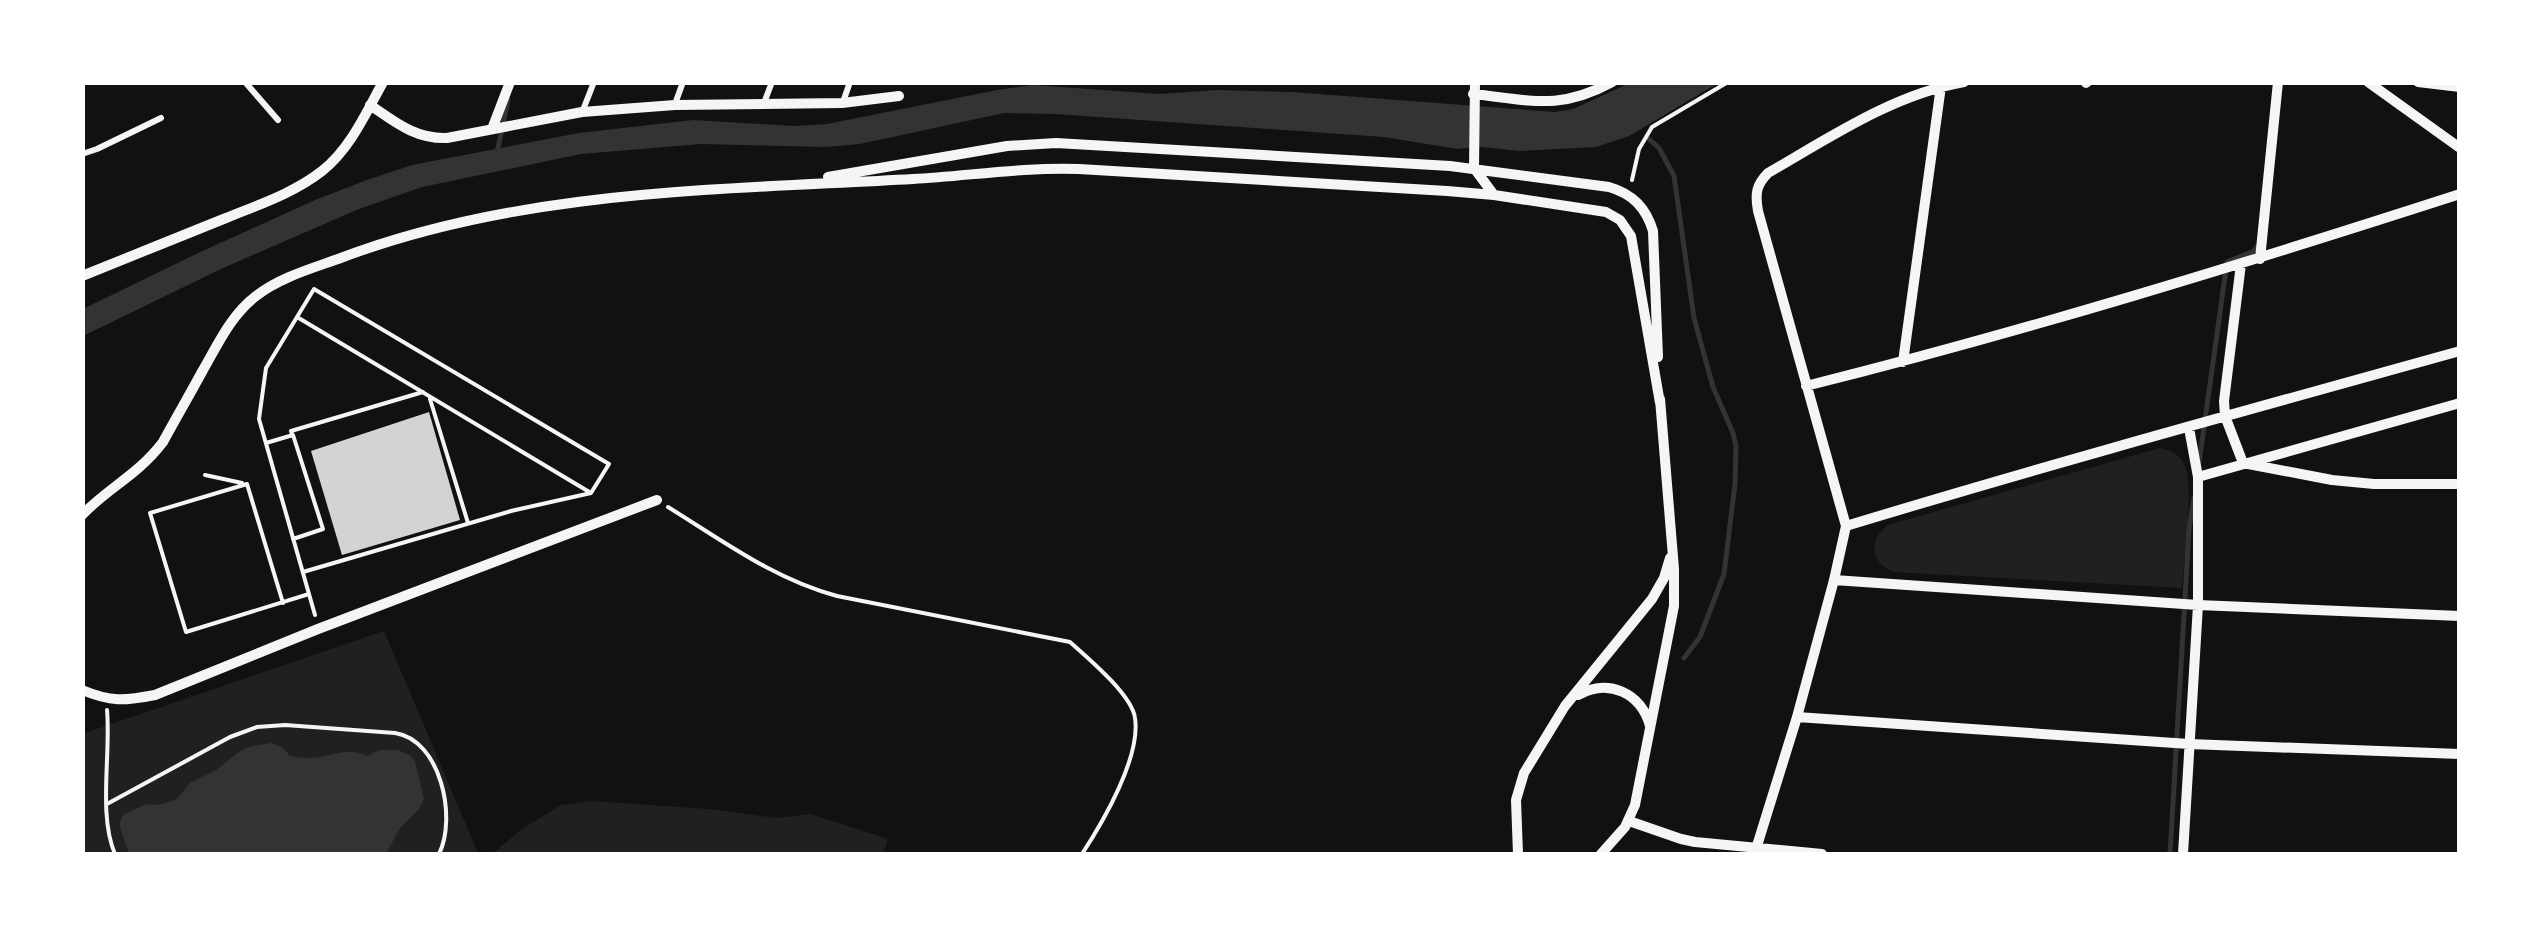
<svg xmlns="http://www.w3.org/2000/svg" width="2542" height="937" font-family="Montserrat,sans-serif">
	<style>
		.green { fill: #202020 }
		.water { fill: #333 }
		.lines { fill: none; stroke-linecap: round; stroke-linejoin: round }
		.stream { stroke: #333; stroke-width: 5 }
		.building { fill: #d3d3d3 }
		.path { stroke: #f5f5f5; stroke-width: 4 }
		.service { stroke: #f5f5f5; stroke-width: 6 }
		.minor { stroke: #f5f5f5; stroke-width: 10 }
	</style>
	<rect width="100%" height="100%" fill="#111"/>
	<path class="green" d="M2160,448C2171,450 2181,455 2185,466C2194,487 2184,562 2182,588L1893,572C1870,562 1868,540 1888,525Z
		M384,631L478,853L476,854H83L82,734Z
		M591,801L709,809L776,818L811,814L888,839L883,854H492L522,829L561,805Z"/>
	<path class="water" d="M1630,83H1718L1629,136L1596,147L1519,151L1482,147L1457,149L1384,137L1055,114L1004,113L860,144L826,147L701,144L581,154L422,187L359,209L223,268L83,336V309L198,253L315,200L367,180L412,165L579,133L693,120L794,126L827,124L997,90L1033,85L1159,94L1217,90L1292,92L1555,112L1573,109Z
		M272,743L283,748L290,756C296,757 301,758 307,758C327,759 348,745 367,756L380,750H398L411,756L415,762L424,799L419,809L400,828L386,854H129L119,824L123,815L146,804L159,805L177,799L190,783L216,770L240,751L252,746Z"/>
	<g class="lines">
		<path class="stream" d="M1649,139L1659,148L1674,176L1694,318L1713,387L1733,433L1736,446L1735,484L1724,574L1700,637L1684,658
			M497,153L508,100
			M2199,463L2227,262L2254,251L2258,245
			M2170,854L2189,529L2194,498"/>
	</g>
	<path class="building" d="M429,412L460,520L342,555L311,451Z"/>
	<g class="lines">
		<path class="path" d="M1632,180L1639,149L1652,127L1728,82
			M297,317L266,368L259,419L315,615
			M430,399L468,523
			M292,434L291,431L423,392
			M266,443L293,435L323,529L293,539
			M205,475L242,483
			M668,507C723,541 774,579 837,596L1070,642C1088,658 1132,695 1135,718C1141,757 1103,822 1082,854
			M303,572L511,511L591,493L609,464L314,289L297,317L591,493
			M283,603L247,484L150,513L186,632L309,594
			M107,710C111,754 98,815 115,854
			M107,804L230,737L257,727L285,725L395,733C441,740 457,818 439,854"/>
		<path class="service" d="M245,82L278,120
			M843,102L850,82
			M764,103L772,82
			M675,104L683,82
			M583,110L594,82
			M82,154L97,149L161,118"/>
		<path class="minor" d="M1475,82L1474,168L1494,195
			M2368,82L2460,148
			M2418,82L2460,87
			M2086,83L2087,82
			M1473,94C1530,100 1559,111 1612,82
			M370,105C395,122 415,139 447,138L582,112L675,105L842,103L899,96
			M492,129L510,82
			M828,177L1007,146L1056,143L1450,166L1609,187C1633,194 1646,208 1653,231L1658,357
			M2260,259L2278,82
			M2241,264L2224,401L2225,416L2243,463L2332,480L2374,484H2460
			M82,276C130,257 178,237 226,218C258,205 294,193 322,171C350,149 366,113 383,82
			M1903,362L1941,86
			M1806,386C2026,331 2243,264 2460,194
			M2198,477L2460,403
			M82,515C109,487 138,475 163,442C176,418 190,394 203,370C218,344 231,315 256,296C279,278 310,269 338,259C521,189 720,190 913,179C968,176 1023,167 1079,169L1447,191L1494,195L1606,212L1620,220L1631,236L1660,403
			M1846,526C2050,464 2255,408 2460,351
			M1834,580L2198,605L2460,616
			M82,690C111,702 124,701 155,695L318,629L657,500
			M1578,695C1609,678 1641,693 1650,726
			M1797,717L2189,744L2460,754
			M1629,821L1681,839L1695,842L1822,854
			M1756,849L1797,717L1834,580L1846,526L1758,211C1755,194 1756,185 1768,173C1829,138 1894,94 1964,82
			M1518,854L1516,800L1524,773L1565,706L1652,599L1664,578L1670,558
			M1601,854L1625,827L1635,805L1674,606V569L1660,399
			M2183,854L2198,605V477L2189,428"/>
	</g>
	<rect width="2542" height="937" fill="none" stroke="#ffffff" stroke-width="170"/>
</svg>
